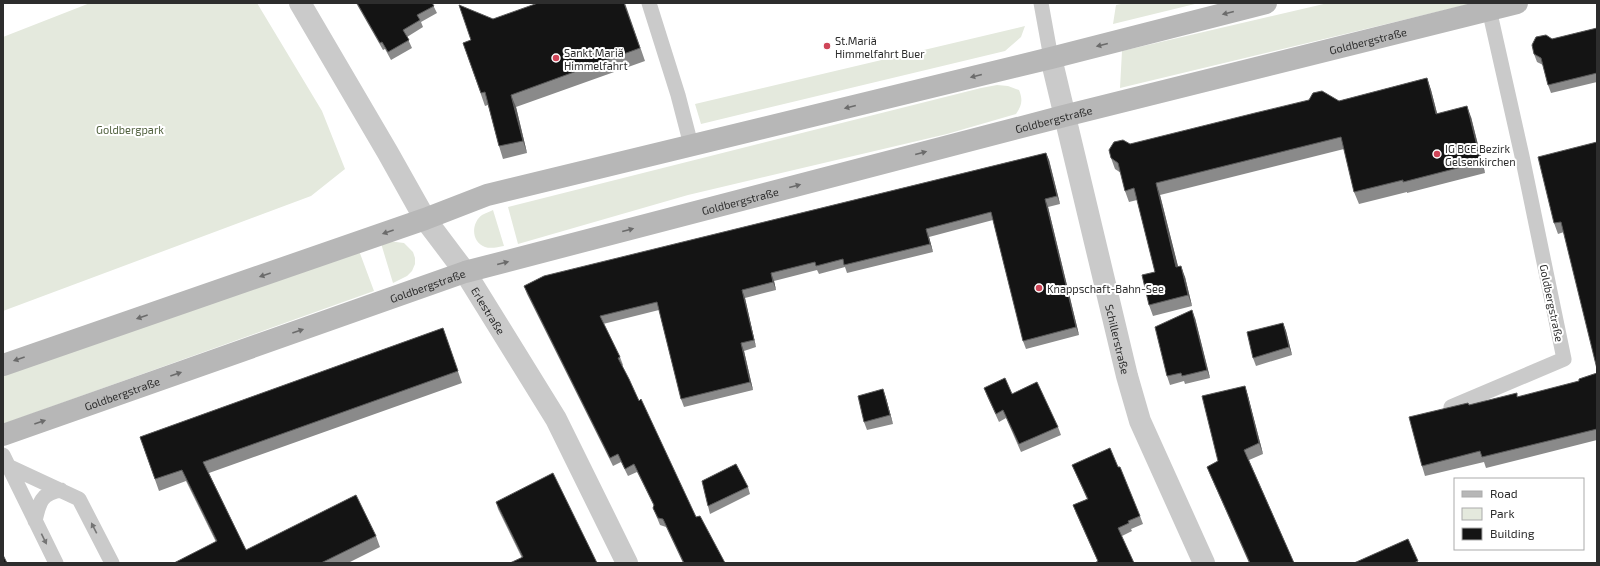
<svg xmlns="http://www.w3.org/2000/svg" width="1600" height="566" font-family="'Exo 2',sans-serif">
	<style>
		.green { fill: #e4e9dd }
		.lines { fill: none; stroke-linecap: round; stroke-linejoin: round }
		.lane { stroke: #cacaca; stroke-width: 15 }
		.street { stroke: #cacaca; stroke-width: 22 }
		.secondary { stroke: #b7b7b7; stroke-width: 22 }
		.wall { fill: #8a8a8a }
		.shaded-wall { fill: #5a5a5a }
		.building { fill: #141414; stroke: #5a5a5a }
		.oneway { fill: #6b6b6b }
		.oneway2 { fill: #747474 }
		.poi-dot { fill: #cf4558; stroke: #fff; stroke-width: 1.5 }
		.labels { text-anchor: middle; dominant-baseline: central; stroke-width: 4; stroke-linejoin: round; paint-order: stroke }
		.poi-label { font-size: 11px; fill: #2d2d2d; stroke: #fff; text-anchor: start }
		.street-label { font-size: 11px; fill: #2d2d2d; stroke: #fff }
		.park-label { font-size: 11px; fill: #536341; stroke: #fff }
	</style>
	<rect width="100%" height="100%" fill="#fff"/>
	<path class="green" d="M90,3H257L322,111L345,169L311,196L3,311V37Z
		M1126,3H1199L1113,24L1116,5Z
		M1328,3H1474L1120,88L1122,51Z
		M1025,26L1021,37L1005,51L701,124L695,104Z
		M997,85L1008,86L1019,90C1023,100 1022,105 1016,114L947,134L688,195L518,244L508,207L981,88Z
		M493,210L504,246C498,247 491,249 485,247C471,242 471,223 482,215C485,213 490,212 493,210Z
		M380,240L404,243L413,252L415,258V264L412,271L407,276L393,283Z
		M358,248L374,291L3,424V375Z"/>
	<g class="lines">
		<path class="lane" d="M649,3L678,95L691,145
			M1041,3L1051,58
			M1451,407L1564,359L1522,156L1489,9
			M3,455L56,563
			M8,466L79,499L112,563
			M35,521C39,503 41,493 61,490"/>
		<g class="street">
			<path id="s1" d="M300,3L388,153L425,219L465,272L556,419L627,563"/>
			<path id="s2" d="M1051,58L1127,376L1140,421L1204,563"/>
		</g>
		<g class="secondary">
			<path d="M3,365L425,219L487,195L1051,58L1266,3"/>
			<path id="s3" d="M3,435L465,272L1064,116L1517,3"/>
		</g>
	</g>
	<path class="wall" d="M356,3H432L437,13L421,22L423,27L407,37L412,48L391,60L385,49L383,50Z
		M625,3L645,61L516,107L527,153L503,159L499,146L488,105L485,106L463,43L471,40L493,19Z
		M1597,28V82L1551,93L1548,85L1543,65L1537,62L1534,54L1552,39Z
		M1427,78L1431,90L1437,113L1471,117L1485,173L1407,193V192L1359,204L1354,192L1344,149L1160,195L1178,267L1185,277L1192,306L1153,316L1149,305L1155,272L1137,200L1129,202L1125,191L1121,173L1115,169L1111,158L1130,144L1339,101Z
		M1597,142L1564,232L1558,234L1554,223Z
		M1046,153L1049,160L1060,204L1048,207L1079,335L1026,349L1023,341L993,220L929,237L933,252L847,273L845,267L819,274L817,270L774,281L776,290L745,298L756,347L744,351L753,390L684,407L681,399L659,310L603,324L620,357L623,365L622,366L696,517L725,563H683L666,527L660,525L653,508L654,506L637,472L628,476L621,462L613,466L527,294L524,286Z
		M1195,318L1210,378L1185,384L1184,381L1170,385L1167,376Z
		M1283,323L1286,331L1292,355L1256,366L1253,358Z
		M443,328L462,383L209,473L246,550L376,536L380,547L348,563H174L216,542L186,481L159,491L140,437Z
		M1597,373V440L1486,468L1484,462L1425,476L1422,466L1518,397L1579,381Z
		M1245,386L1248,396L1263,454L1249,460L1294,563H1249L1211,477L1207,467L1218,461Z
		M984,388L1012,394L1058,427L1061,435L1021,452L1006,418L999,422L987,396Z
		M883,389L886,398L893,424L867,430L864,422Z
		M1072,465L1140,516L1143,524L1131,529L1132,531L1122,536L1098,562L1076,513L1073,505L1087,499Z
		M748,487L750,494L710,514L708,506Z
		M496,502L597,563L522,558L498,509Z"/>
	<path class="shaded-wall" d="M1427,78L1431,90L1440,125L1436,114Z
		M511,95L516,107L527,153L523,141Z
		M1467,106L1471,117L1485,173L1481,162Z
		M1046,153L1049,160L1060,204L1057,196Z
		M1156,183L1160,195L1181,278L1176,267Z
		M1045,199L1048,207L1079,335L1076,327Z
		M926,229L929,237L933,252L930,244Z
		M1181,266L1185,277L1192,306L1188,295Z
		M771,273L774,281L776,290L773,282Z
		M742,290L745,298L756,347L754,340Z
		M1192,310L1195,318L1210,378L1207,370Z
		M1283,323L1286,331L1292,355L1289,347Z
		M741,343L744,351L753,390L750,382Z
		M1245,386L1248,396L1263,454L1259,443Z
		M883,389L886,398L893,424L890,415Z"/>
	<path class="building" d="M357,3H432L434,6L417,15L420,20L403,30L409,40L388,52L382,42L380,43Z
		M538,3H624L640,48L511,95L523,141L499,146L485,92L481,93L463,43L471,40L459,5L493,19Z
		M1597,28V73L1548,85L1541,58L1534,54L1532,45L1536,37L1546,35L1552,39Z
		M1427,78L1436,114L1467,106L1481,162L1403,182V180L1354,192L1341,137L1156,183L1176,267L1181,266L1188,295L1149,305L1142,275L1155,272L1134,188L1125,191L1118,163L1111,158L1109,150L1114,142L1123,140L1130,144L1255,113L1309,100L1313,93L1322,91L1339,101Z
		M1597,142V369L1561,222L1554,223L1538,157Z
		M1046,153L1057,196L1045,199L1076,327L1023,341L991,212L926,229L930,244L844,265L843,259L816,266L815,262L771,273L773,282L742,290L754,340L741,343L750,382L681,399L657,302L600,316L620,357L618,358L629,379L639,401L641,399L696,517L700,516L725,563H684L663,519L658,518L653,508L654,505L634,464L625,469L618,454L610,458L524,286L544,276Z
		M1192,310L1207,370L1182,376L1181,373L1167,376L1155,327Z
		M1283,323L1289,347L1253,358L1247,332Z
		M443,328L458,371L203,462L246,550L356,495L376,536L321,563H174L217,541L182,470L155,479L140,437Z
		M1597,373V429L1482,457L1480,451L1422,466L1409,417L1468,403L1469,405L1517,393V397L1579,381V379Z
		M1005,378L1012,394L1037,382L1058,427L1019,444L1003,410L996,414L984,388Z
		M1245,386L1259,443L1244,450L1294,563H1250L1207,467L1218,461L1202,396Z
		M883,389L890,415L864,422L858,396Z
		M1110,448L1118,467H1120L1140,516L1128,521L1129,523L1118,528L1134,563H1095L1098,561L1073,505L1088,499L1072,465Z
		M736,464L748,487L708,506L702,481Z
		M553,473L597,563H510L523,557L496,502Z
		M1408,539L1418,561L1414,563H1354Z
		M3,555L7,563H3Z"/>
	<defs><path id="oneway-solid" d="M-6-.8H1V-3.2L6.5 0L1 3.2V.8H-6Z"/></defs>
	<g class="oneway">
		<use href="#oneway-solid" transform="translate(1228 13) rotate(166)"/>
		<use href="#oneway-solid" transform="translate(1102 45) rotate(166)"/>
		<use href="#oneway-solid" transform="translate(976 76) rotate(166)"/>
		<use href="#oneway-solid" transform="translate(850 107) rotate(166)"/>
		<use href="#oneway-solid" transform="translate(921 153) rotate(-15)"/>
		<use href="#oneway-solid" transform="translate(795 186) rotate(-15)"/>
		<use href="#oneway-solid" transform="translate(628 230) rotate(-15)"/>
		<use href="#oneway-solid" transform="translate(388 232) rotate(161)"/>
		<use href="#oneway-solid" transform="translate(503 263) rotate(-14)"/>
		<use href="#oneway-solid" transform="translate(265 275) rotate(161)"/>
		<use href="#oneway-solid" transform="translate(142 317) rotate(161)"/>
		<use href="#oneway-solid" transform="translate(298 331) rotate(-19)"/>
		<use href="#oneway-solid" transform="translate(19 359) rotate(161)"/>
		<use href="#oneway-solid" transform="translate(176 374) rotate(-19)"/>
		<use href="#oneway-solid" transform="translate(40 422) rotate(-19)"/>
	</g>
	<g class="oneway2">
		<use href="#oneway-solid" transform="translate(94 528) rotate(-117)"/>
		<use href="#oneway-solid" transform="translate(44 539) rotate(64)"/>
	</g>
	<g class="poi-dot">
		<circle cx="827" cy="46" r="4"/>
		<circle cx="556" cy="58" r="4"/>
		<circle cx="1437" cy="154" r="4"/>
		<circle cx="1039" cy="288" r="4"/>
	</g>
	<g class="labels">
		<g class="poi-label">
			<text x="835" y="40">St.Mariä<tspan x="835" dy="13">Himmelfahrt Buer</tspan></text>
			<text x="564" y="52">Sankt Mariä<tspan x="564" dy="13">Himmelfahrt</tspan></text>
			<text x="1445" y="148">IG BCE Bezirk<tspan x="1445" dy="13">Gelsenkirchen</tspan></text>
			<text x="1047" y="288">Knappschaft-Bahn-See</text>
		</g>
		<g class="street-label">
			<text stroke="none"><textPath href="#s3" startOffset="1422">Goldbergstraße</textPath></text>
			<text stroke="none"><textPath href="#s3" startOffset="1098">Goldbergstraße</textPath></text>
			<text stroke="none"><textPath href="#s3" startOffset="774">Goldbergstraße</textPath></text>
			<text stroke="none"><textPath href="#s3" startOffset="450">Goldbergstraße</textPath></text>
			<text transform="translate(1552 303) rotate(78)">Goldbergstraße</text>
			<text stroke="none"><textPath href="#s1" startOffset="361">Erlestraße</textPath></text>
			<text stroke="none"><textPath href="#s2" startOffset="289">Schillerstraße</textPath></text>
			<text stroke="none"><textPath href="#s3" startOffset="126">Goldbergstraße</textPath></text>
		</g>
		<g class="park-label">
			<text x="130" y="129">Goldbergpark</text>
		</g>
	</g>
	<rect width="1600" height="566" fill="none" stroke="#2d2d2d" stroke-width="8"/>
	<rect x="1454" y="478" width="130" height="72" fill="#ffffff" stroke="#ababab"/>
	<rect x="1462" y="491" width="20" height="6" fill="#b7b7b7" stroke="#ababab"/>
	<text x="1490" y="498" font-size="12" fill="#2d2d2d">Road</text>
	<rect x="1462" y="508" width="20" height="12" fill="#e4e9dd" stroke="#ababab"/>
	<text x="1490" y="518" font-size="12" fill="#2d2d2d">Park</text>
	<rect x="1462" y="528" width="20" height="12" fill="#141414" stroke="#ababab"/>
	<text x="1490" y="538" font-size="12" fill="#2d2d2d">Building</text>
</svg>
